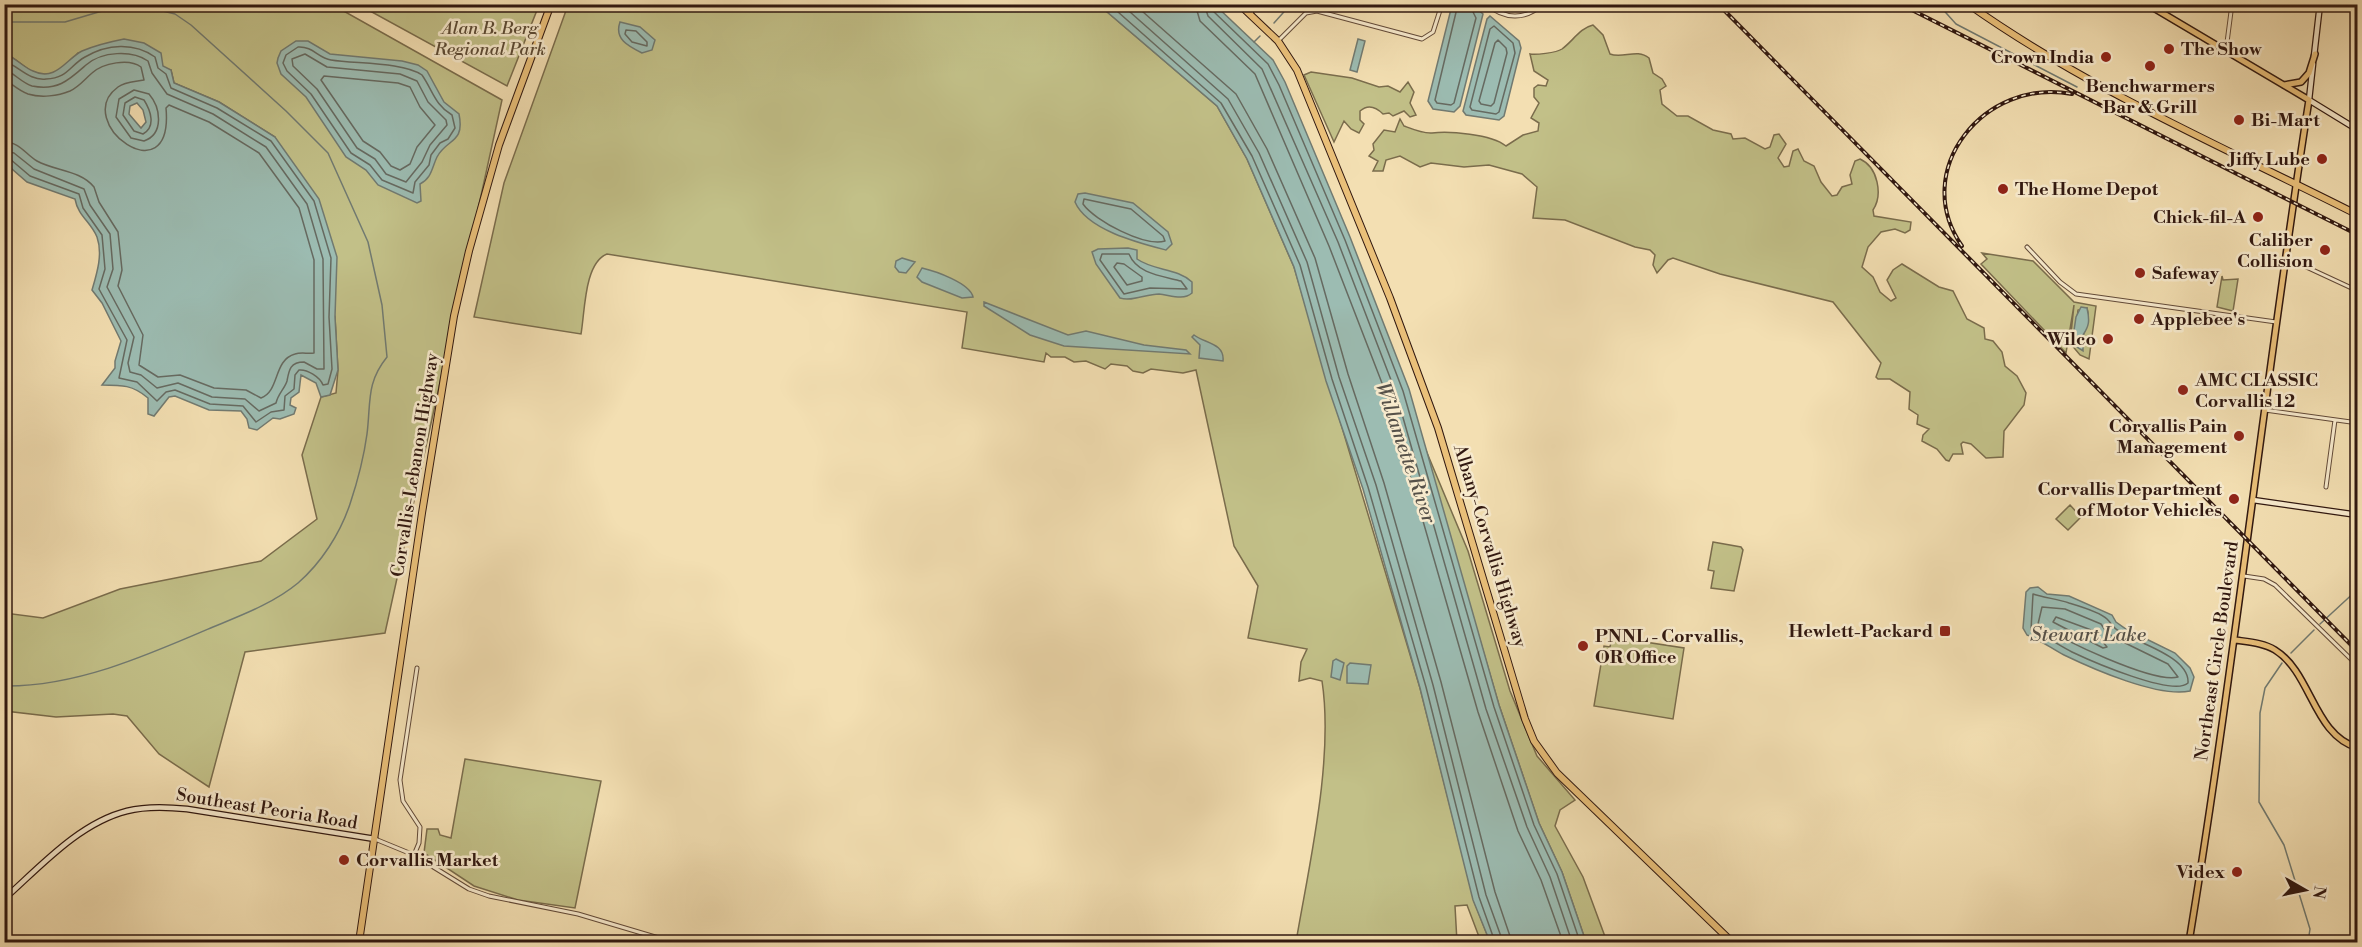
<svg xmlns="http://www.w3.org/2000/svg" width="2362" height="947" font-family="'Libre Bodoni',serif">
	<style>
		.green { fill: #c2c088; stroke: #7a6c4c; stroke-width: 1.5; fill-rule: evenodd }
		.water { fill: #9cbcb2; stroke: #717a71; stroke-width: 1.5; fill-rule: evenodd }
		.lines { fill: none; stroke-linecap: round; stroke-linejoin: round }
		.shore { stroke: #666a61; stroke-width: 1.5 }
		.stream { stroke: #717a71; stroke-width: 1.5 }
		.street-casing { stroke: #624a38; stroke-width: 5 }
		.secondary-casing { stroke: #311810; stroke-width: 7 }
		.primary-casing { stroke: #311810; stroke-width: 8 }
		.highway-casing { stroke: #311810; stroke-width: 8 }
		.street { stroke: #f7eacd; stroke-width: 3 }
		.secondary { stroke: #f7eacd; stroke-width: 4.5 }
		.primary { stroke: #eac079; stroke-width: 5 }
		.highway { stroke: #eac079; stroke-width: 6 }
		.rail-casing { stroke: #311810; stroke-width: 4 }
		.rail { stroke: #f7eacd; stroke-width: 1.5; stroke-dasharray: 4.5; stroke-linecap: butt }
		.poi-dot { fill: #8f2418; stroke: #f7eacd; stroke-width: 2 }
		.labels { text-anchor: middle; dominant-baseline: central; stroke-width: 5; stroke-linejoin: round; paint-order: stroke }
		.park-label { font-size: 18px; font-style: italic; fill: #5c4a34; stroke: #f7eacd }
		.poi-label { font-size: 18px; font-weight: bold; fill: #311810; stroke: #f7eacd; text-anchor: end }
		.street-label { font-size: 18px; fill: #311810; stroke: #f7eacd }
		.water-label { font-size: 20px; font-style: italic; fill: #565149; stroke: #f7eacd }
	</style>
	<rect width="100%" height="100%" fill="#f3dfb2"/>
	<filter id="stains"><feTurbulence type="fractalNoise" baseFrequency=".00333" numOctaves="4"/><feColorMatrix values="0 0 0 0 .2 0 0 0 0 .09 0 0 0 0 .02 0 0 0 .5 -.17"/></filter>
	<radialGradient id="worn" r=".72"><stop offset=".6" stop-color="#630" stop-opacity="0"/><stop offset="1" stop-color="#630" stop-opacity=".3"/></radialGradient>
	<path class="green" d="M5,5H333L502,100L385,633L245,652L209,787L159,754L127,716L113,714L56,717L5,711V613L43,618L120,589L261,561L317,519L302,455L321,397L336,393L338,370L335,317L275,137L219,102L174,83L171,70L78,53C68,66 51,80 33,72C23,67 16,58 5,54Z
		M359,5L539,4V5L507,86Z
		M568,5H1099L1217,106L1247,159L1294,267L1420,688L1474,901L1490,942H1481L1467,905L1455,906L1457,942H1296C1309,865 1334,759 1322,681L1310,678L1299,681L1301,662L1307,649L1248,638L1258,586L1234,546L1196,370L1183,373L1151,369L1143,373L1133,371L1127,366L1111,364L1105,369L1086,361L1074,362L1065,357H1051L1046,353L1044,362L962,348L967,312L607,254C584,263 585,312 581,334L474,317L504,183Z
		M1593,25L1603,35L1610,54C1623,59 1637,48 1649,58L1653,73L1662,79L1666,86L1660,90L1662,104L1677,116H1688L1713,130L1731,134L1733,139L1745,138L1765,149L1770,147L1774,135L1779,134L1786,144L1778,158L1784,167L1789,166L1793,151L1798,149L1804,161L1814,166L1821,182L1832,196L1837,195L1842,187L1852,184L1850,175L1855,161L1860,159C1878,167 1883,195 1873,210L1874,216L1911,222L1910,230L1905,233L1895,229L1881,232L1868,247L1862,267L1873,277L1880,292L1891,301L1896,298L1887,280L1893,270L1902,264L1939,287L1953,291L1967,319L1984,328L1985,339L1993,341L2002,352L2005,366L2017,376L2026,393L2024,405L2004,431L2003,457L1986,458L1971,444L1963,442L1961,444L1963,454H1953L1949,461L1946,460L1937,449L1922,441L1923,435L1929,429L1917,424L1918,415L1909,409L1910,392L1890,379H1878L1876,377L1881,363L1833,302L1720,274L1673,258L1668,260L1657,273L1653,265L1655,255L1650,250L1635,247L1565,220L1533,218L1537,187L1522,174L1489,165L1464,167L1431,163L1420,167L1400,156L1386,160L1383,171H1373L1378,161L1369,156L1374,150L1373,144L1384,130L1395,132L1400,119L1404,126C1412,129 1424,134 1432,133C1449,131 1491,134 1506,146L1523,135L1538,131L1539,123L1531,118L1539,103L1534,97V88L1538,85L1546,86L1548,80L1534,71L1530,54C1535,55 1556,53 1562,49C1573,41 1580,28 1593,25Z
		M1311,72L1352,78L1379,87L1388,86L1400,92L1408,82L1414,92L1410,103L1416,115L1410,117L1404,111L1393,116L1389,113L1383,114C1376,107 1368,104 1360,111V120L1364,124L1359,133L1351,129L1344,121L1334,142L1304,75Z
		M1982,253L2033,261L2074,302L2096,306L2089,359L2080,355L2070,343L2074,305L2066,353L1981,264L1987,259ZM2087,308C2091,323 2082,330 2083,340L2074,346L2078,310Z
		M2222,276L2223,280L2238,279L2233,311L2217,307Z
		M1420,436L1468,551L1510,691L1537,756L1575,800L1560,810L1555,826L1583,877L1607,942H1586L1562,872L1539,823L1499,705Z
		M2070,505L2081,517L2068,530L2056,519Z
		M1713,542L1741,547L1743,550L1734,591L1711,588L1714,571L1708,570Z
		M1612,637L1684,648L1673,719L1594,706L1604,646L1610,647Z
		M465,759L601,781L575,908L518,900L474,886L424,853L427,829H438L440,835L451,838Z"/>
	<path class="water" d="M1099,5H1215L1273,60L1285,82L1350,237L1409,389L1499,705L1539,823L1562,872L1586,942H1490L1473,900L1420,688L1363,489L1326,381L1294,267L1247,159L1217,106Z
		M1452,5H1473L1483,14L1460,106L1454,112L1433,109L1428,101Z
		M1490,16L1519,41L1521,48L1504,116L1499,120L1466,115L1463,111L1487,19Z
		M620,22L640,27L655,40L652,50L642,53C628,46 614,39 620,22Z
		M124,39L144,43L161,53L163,66L171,70L174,83L219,102L275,137L319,199L337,257L335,317L338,370L330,395L321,397L316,383L301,375L299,392L291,398L290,405L296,408L294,414L280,419L273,418L257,430L249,428L247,419L241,411L209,410L175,396L169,397L154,416L148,414V398C133,385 122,385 102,385L115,368V361L121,341L102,303L92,290C97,273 103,254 97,237C91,222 78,216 75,199L27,182L5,163V54C16,58 23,67 33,71C56,82 66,59 82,51C96,45 109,42 124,39ZM137,103L143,110L146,122L141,128L129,114L130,106Z
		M1358,39L1365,41L1357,72L1350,70Z
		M296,41H308L330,54L402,61L418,65L427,71L444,102L459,114C465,144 447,138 437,157C432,167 432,178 420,184L421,201L417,203L378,185L366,170L346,157L306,97L281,74L277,63L278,58L281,51Z
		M1085,193L1133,203L1168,232L1172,244L1166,250C1139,243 1087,230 1075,202L1078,194Z
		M1128,248L1137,250V259C1154,271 1177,268 1192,282V293C1183,301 1170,295 1159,294C1146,294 1132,302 1120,298L1096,264L1092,252L1098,249Z
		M902,258L915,262L906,273L899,272L895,267L896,261Z
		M922,268C935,271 970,283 973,297L962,298L922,282L917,277Z
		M984,302L1068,335L1086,331L1144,345L1186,350L1190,354L1064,346L1030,335L984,306Z
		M2081,307L2087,308C2090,321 2089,326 2083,335V351L2072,344L2076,317Z
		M1194,335C1204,343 1225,343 1223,361L1199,358L1200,345L1192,337Z
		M2038,587L2047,594L2069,596L2112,615L2116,622L2126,629L2175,653L2190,668L2194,677L2190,691C2159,698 2093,669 2064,655C2052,649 2041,640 2027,635L2023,628L2026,592L2030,588Z
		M1336,659L1344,663L1340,680L1331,677L1333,661Z
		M1350,663L1371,665L1368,684L1347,683V666Z"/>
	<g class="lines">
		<path class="shore" d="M1109,4L1221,103L1252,156L1300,265L1332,379L1368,487L1426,687L1479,897L1495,942
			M1121,4L1228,99L1259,153L1307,262L1339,377L1376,485L1433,685L1486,895L1503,942
			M1134,4L1236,94L1267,149L1315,258L1348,374L1384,483L1441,682L1495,892L1512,942
			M1195,4L1200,21L1255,74L1329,246L1387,396L1478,712L1518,831L1541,880L1563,942
			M1204,4L1208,16L1262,69L1338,242L1396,393L1486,709L1527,827L1550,877L1572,942
			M1211,4L1213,11L1268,64L1279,85L1345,240L1403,391L1494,707L1534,825L1557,874L1580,942
			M1458,4L1435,100L1437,103L1451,105L1454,103L1476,18L1469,4
			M1494,26L1513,43L1515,53L1499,112L1496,114L1472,110L1470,107L1490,29Z
			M626,30L636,31L647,42V46L632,42L625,34Z
			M1498,40L1506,48L1507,53L1494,103L1491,106L1481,104L1479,101L1495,43Z
			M298,47C313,46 318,58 331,60C356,64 403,62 422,75C433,91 435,105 452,115L455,128L448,139L440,143L431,155L429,165L415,182L413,193L382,180L370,165L351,153L311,94L287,71L283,63L286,55Z
			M305,54L327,67L400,74L417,81L428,102L446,120L447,125L430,145L422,162L406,182L386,174L375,159L357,148L317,89L293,66L292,59Z
			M4,61C19,66 29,81 46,79C68,78 69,66 85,57C107,44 134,42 155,57L158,68L166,74L171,88L217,108L271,141L314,201L331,258L329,317L332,369L328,384L323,385C320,377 307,369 299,370L295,375L294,389L285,396L284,410L271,412L256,422L243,406L210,404L175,390L166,392L157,401L137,382L119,378L127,340L99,289L105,269L102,235L83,208L79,194L30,176L10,159L4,158
			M4,69C14,73 22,83 32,86C58,91 69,80 86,65C102,51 132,50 148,61L152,73L167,94L213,114L266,147L307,204L323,259L324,369H317L304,362C290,362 289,370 287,381C285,388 278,394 276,403L259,411L245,399L212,397L178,383L157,388L141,375L130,372L128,363L134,337L107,287L113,269L110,234L90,205L84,189L34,169L14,153L4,151
			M324,76L398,83L410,87L420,107L435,125L417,147L410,164L400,170L391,166L380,152L363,141L321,80Z
			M4,79C12,84 19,91 28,94C41,98 58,96 70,91C79,87 85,79 92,73C103,63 129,58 141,67L144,80C135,82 126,81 118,87C70,122 174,198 166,108L169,105L209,122L259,153L299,208L314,260V353C308,354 301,352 295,354C273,360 280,391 261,398L246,390L214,388L180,375L158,377L139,365L143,335L118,286L122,270L118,232L99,202L94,187C80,170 55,171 37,161C25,154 20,142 4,142
			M134,90L149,94C161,108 164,134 144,141L131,138L116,117L119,99Z
			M135,97L144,100C151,111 156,127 143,134L134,131L123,115L125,103Z
			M1084,199L1131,209L1163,236L1165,241C1145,247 1095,221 1083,204Z
			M1102,254H1129C1137,274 1162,276 1181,281L1187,289L1150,288L1124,294L1100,260Z
			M1117,263L1124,264L1142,277V281L1127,285L1114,267Z
			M2033,594C2045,598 2058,599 2069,603C2079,606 2100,612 2107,619C2112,624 2113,628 2120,632C2138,643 2190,657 2188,683C2173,697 2091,661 2072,652C2058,645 2046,636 2031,630Z
			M2042,607L2065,609L2101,624L2107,633L2119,640L2168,664L2178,677C2154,684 2060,639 2038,624Z
			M2056,617L2094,631L2107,647L2103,648L2053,622Z"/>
		<path class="stream" d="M1938,4L1956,24L2077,87
			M4,22H65L102,11L151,8L175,14L191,25L286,111L328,153L368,242L382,305L387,357C366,383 371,402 367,434C364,456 357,483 350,504C340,534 321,563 298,583C274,603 242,615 213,627C148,655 76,687 4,686
			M1274,23L1291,4
			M1254,42L1260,36
			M2320,624L2358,589
			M2291,653L2314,630
			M2282,663L2265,688L2260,713L2259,802L2284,845L2310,929L2308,942"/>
		<defs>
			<path id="street" d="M1486,4C1504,19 1525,21 1543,4
				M1250,14L1257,4
				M1279,40L1306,13L1317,11L1422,39L1433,32L1442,4
				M2226,50L2232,4
				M2027,247L2060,282L2076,294L2276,322
				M2285,263L2302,265L2358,291
				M2265,410L2358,423
				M2326,487L2335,420
				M2244,576L2264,579L2275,585L2358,666
				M375,839L414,855L469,889L489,896L578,914L672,942
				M414,855L419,843L420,827L403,801L400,780L417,668"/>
			<path id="secondary" d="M2314,56L2320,4
				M2313,64L2309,100L2358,130
				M2253,500L2358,515
				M4,899C40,867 79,823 127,811C146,806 168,807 187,809L375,839"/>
			<path id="primary" d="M2147,4L2309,100C2265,380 2235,663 2189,942
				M2284,85L2301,82L2309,73L2315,54
				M2235,640C2249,642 2264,643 2275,650C2312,673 2313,735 2358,748"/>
			<path id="highway" d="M1239,4L1278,41L1297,70L1390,298L1438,428L1525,719L1534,741L1557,773L1732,942
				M1968,4C2089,90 2226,148 2358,215
				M359,942L422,513L454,316L469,251L499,145L551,4"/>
		</defs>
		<use href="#street" class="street-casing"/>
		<use href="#secondary" class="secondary-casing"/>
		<use href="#primary" class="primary-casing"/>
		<use href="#highway" class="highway-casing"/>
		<use href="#street" class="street"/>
		<use href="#secondary" class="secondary"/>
		<use href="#primary" class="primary"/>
		<use href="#highway" class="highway"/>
		<defs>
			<path id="rail" d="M1718,4L2358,652
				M1900,4L2358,235
				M1962,246C1909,170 1985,77 2072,94"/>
		</defs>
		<use href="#rail" class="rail-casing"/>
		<use href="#rail" class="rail"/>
	</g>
	<g class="poi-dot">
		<circle cx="2169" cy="49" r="6"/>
		<circle cx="2106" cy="57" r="6"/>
		<circle cx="2150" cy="66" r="6"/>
		<circle cx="2239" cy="120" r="6"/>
		<circle cx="2322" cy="159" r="6"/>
		<circle cx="2003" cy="189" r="6"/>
		<circle cx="2258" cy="217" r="6"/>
		<circle cx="2325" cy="250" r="6"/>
		<circle cx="2140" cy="273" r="6"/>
		<circle cx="2139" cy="319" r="6"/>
		<circle cx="2108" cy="339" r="6"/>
		<circle cx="2183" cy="390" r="6"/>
		<circle cx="2239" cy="436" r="6"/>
		<circle cx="2234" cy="499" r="6"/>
		<rect x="1939" y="625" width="12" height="12" rx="3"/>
		<circle cx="1583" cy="646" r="6"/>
		<circle cx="344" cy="860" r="6"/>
		<circle cx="2237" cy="872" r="6"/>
	</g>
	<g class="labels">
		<g class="park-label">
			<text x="490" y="28">Alan B. Berg<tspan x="490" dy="21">Regional Park</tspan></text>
		</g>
		<g class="poi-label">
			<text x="2181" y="49" text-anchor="start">The Show</text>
			<text x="2094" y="57">Crown India</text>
			<text x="2150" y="86" text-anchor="middle">Benchwarmers<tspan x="2150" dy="21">Bar &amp; Grill</tspan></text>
			<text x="2251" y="120" text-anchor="start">Bi-Mart</text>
			<text x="2310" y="159">Jiffy Lube</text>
			<text x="2015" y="189" text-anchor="start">The Home Depot</text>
			<text x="2246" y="217">Chick-fil-A</text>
			<text x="2313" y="240">Caliber<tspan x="2313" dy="21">Collision</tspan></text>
			<text x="2152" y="273" text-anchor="start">Safeway</text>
			<text x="2151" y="319" text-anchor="start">Applebee's</text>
			<text x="2096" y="339">Wilco</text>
			<text x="2195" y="380" text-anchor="start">AMC CLASSIC<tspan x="2195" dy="21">Corvallis 12</tspan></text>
			<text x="2227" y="426">Corvallis Pain<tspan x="2227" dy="21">Management</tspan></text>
			<text x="2222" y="489">Corvallis Department<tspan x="2222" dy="21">of Motor Vehicles</tspan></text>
			<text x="1933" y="631">Hewlett-Packard</text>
			<text x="1595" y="636" text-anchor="start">PNNL - Corvallis,<tspan x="1595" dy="21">OR Office</tspan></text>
			<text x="356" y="860" text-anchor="start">Corvallis Market</text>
			<text x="2225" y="872">Videx</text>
		</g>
		<g class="street-label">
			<text transform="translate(415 465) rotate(-81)">Corvallis-Lebanon Highway</text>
			<text transform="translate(1490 546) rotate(73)">Albany-Corvallis Highway</text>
			<text transform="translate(2217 651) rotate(-82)">Northeast Circle Boulevard</text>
			<text transform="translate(267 809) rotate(9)">Southeast Peoria Road</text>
		</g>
		<g class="water-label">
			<text transform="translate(1405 453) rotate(71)">Willamette River</text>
			<text x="2088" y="635">Stewart Lake</text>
		</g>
	</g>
	<rect width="2362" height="947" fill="none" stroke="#f3dfb2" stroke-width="24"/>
	<rect x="6" y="6" width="2350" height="935" fill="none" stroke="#311810" stroke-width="3"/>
	<rect x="12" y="12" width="2338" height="923" fill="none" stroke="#311810" stroke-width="1.5"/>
	<g transform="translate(2305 890) rotate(99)" stroke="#f7eacd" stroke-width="4.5" paint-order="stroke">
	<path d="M0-4.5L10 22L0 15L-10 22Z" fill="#311810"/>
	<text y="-9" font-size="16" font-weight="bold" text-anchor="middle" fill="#311810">N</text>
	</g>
	<rect width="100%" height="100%" filter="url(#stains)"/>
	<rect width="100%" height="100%" fill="url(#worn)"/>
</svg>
